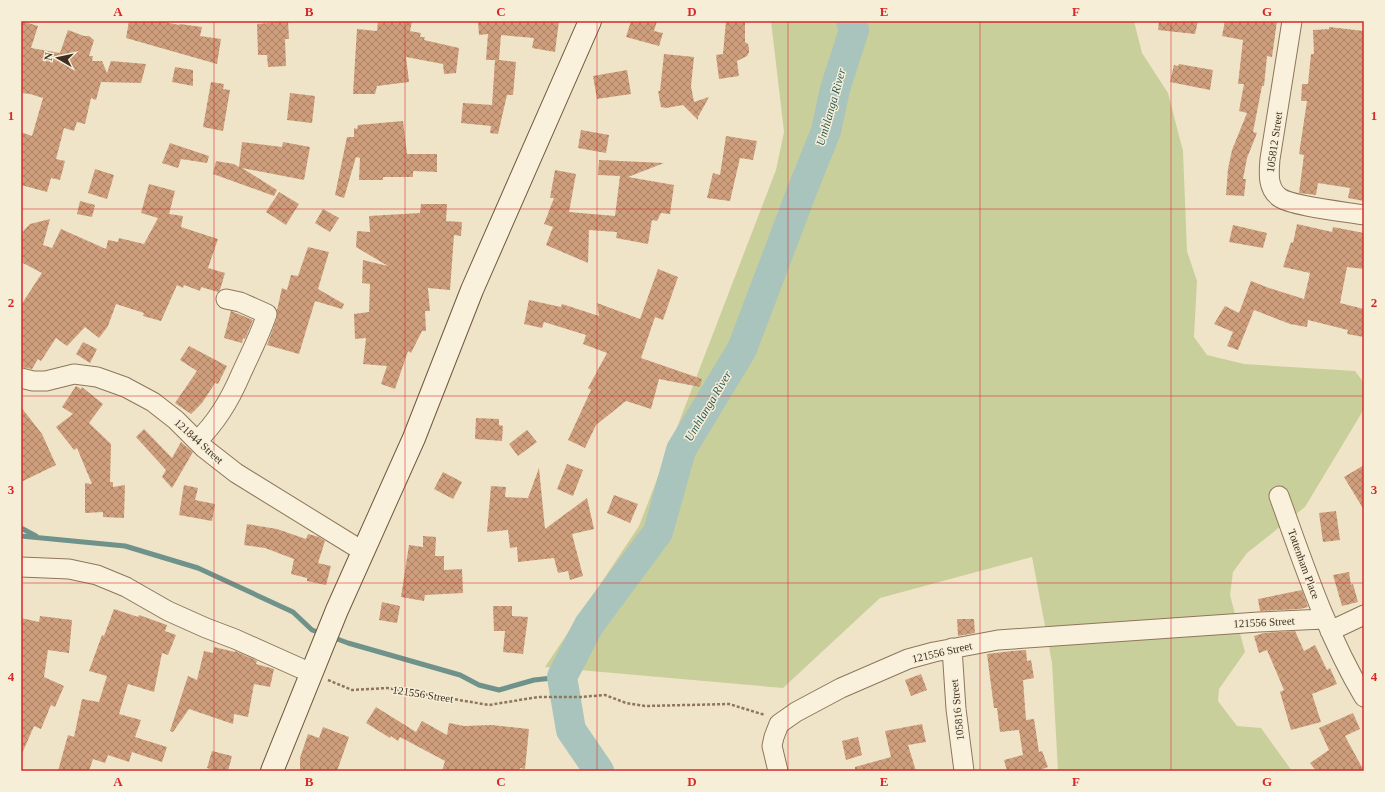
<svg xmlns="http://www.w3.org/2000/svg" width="1385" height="792" font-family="Georgia,serif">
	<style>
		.grass { fill: #c9cf9b }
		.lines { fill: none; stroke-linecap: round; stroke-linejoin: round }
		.stream { stroke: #6f938a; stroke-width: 5 }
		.river { stroke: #a9c4bc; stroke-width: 30 }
		.building { fill: url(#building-cross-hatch) }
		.street-casing { stroke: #8d765c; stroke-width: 21 }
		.secondary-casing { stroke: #6f573f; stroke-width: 24 }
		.path { stroke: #8d765c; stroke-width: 2.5; stroke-dasharray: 3 2; stroke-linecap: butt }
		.street { stroke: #faf1dc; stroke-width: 19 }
		.secondary { stroke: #faf1dc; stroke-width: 22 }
		.grid { fill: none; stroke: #d62828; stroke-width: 1; stroke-opacity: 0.55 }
		.labels { text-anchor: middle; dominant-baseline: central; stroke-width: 3; stroke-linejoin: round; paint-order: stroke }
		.street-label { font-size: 11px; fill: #3d2e20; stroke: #f7eed8 }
		.water-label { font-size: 12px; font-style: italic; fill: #2f5d5a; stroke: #f7eed8 }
		.neatline { fill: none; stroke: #d62828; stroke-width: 1.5 }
		.grid-label { font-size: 13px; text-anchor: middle; font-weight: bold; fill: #d62828 }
	</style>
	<defs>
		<pattern id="building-cross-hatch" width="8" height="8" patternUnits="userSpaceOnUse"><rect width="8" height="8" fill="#cf9f7d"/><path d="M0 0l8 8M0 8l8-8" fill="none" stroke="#a98266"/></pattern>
	</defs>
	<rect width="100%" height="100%" fill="#f0e4c8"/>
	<path class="grass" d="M771,21H1134L1142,53L1168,93L1183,151L1187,251L1197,281L1194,337L1207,355L1244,364L1355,371L1364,383V409L1305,507L1247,553L1233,572L1230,595L1245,652L1219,689L1218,701L1237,726L1261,728L1292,771H1058L1052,663L1032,557L880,598L783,688L545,667L639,526L776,170L784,132Z"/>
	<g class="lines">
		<path class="stream" d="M21,528L36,536
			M21,536L125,546L198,568L293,612L312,630L323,634
			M332,637L348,643L460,675L479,685L499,690L534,680L562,677"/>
		<path class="river" d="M599,771L571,730L562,677L589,625L658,532L681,450L742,349L803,188L826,131L835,89L854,30L851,21"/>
	</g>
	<path class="building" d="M21,21L38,26L31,48L60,53L68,30L84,36H89L94,40L89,56H93L92,61H102L107,73L111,61L146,64L141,83L101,82L96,100L91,98L85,124L77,122L74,131L64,128L56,159L65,161L60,180L51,178L47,192L21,185V132L32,136L43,98L30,94L21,93Z
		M129,21H160L179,25L180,24L202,27L200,36L221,39L217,64L126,38Z
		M288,21L289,39H285L286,66L268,67L267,55H258L257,24Z
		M378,21L412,22L410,31L421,33L420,37H425L424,40L459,48L456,73L444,74L443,64L406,57L409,82L377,86L375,94H353L357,29L377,31Z
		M478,21H559L555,52L532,48L534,38L501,35L499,60L516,62L513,95H507L498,134L490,133L491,126L461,123L463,103L492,105L495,60H486L488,34L479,35Z
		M631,21H657L654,31L663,33L659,46L626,37Z
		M726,21H745V42L748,44L749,48V52L747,56L737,61L739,76L719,79L716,55L723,54Z
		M1159,21H1198L1195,34L1158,30Z
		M1225,21H1277L1272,57L1267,56L1264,86H1262L1253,132L1257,133L1247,158L1243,179H1246L1244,196L1226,195L1228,169L1232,150L1247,113L1239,111L1244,84H1238L1243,40L1222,36Z
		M1329,27L1364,31V201L1348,198L1350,188L1318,183L1316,195L1299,193L1304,155L1299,154L1307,101H1301L1302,84H1308L1311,54H1314L1313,30L1329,29Z
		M664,54L694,57L691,86L694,102L709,97L698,117V120L683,105L666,108L661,107L658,91H660Z
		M1179,64L1213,70L1210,90L1170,82L1174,65L1178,66Z
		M175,67L193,70V86L172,82Z
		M627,70L631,94L597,99L593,76Z
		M211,82L224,84L223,89L230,90L223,131L203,127Z
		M290,93L315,96L312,123L287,120Z
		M403,121L407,154H437V172L413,171V177H383V180H359L360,158L356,157L344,198L335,195L347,137H354V128L357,129L358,125Z
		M581,130L609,135L606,153L578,148Z
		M726,136L757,141L753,160L740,158L730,201L707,198L713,173L720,175Z
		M242,142L282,147L283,142L310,147L304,180L242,168L277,190L274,196L213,174L216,161L234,164L239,167Z
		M170,143L209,156L207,163L181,159L178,168L162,163Z
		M599,160L664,163L628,177L674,185L670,214L661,213L657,221L652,220L648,244L616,238L617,232L589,230L588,263L546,245L553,227L544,224L554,198H550L555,170L576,174L569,212L615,216L620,176L598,175Z
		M95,169L114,175L107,199L88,193Z
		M149,184L175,191L169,214L183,216L181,227L218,239L208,268L225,273L220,290L218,292L201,287L200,291L184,285L183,288L177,285L161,321L143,316L144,313L116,304L108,326L99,338L85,327L67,346L56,338L41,361L38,359L32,369L21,367V305L42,273L21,262V236L24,230L30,224L50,219L43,245L52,248L61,229L106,249L108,240L118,242L119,238L144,244L158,218L141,213Z
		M279,192L299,204L286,225L266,212Z
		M80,201L95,205L92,217L77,214Z
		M421,204H447L446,221L462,222L461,236L454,235L450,290L428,288L430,311H425L426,331H422L411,353L408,351L395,389L381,384L387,366L363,364L366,338L355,339L354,314L369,312L370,284L362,283L363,260L388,266L356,247L357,231L370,232L369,216L420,213Z
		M323,209L339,218L330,232L315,223Z
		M1297,224L1332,232L1333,227L1364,233V269L1347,267L1340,303L1364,309V337L1347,334L1348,330L1308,320L1307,327L1290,324L1254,310L1238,350L1227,346L1233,332L1214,324L1225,306L1239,313L1251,281L1269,288L1304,299L1310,273L1283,267L1291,242L1293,243Z
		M1233,225L1267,233L1263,248L1229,242Z
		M308,247L329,252L318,289L344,304L342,309L315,301L299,354L267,345L277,318V310L282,288L287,290L291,275L298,276Z
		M658,269L678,277L663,320L655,317L641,358L702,379L700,387L659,379L651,409L626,401L596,425L585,448L568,440L591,390L588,388L607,353L583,344L586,335L544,322L542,328L524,324L529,300L561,307L562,304L599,316L597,303L640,319Z
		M231,311L253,320L245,339L243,338L242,343L224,338Z
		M83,342L97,349L90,363L76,354Z
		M189,346L227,366L218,384L215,383L202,403L191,414L175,403L197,371L180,360Z
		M76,386L81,389L82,387L103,404L89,423L111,444L110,482H113V487L125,485L124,518L103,517V512L85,513V483L92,484L77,448L74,450L56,427L73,414L62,407Z
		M21,407L42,434L56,465L21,482Z
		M476,418L499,419V425L503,426L502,441L475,439Z
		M144,429L172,458L181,442L193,452L172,488L162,477L166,470L136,437Z
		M527,430L537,442L518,456L509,444Z
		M567,464L583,470L573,496L557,489Z
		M1364,465V510L1344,477Z
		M539,468L545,529L587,498L594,529L572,534L583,576L570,580L568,571L558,573L554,558L518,562L517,547L510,548L508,530L487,532L491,486L506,487L505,497L528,498Z
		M443,472L462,482L453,499L434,489Z
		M184,485L198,488L195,500L215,504L212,521L179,515Z
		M614,495L638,504L630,523L607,513Z
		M1336,511L1340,540L1323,542L1319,513Z
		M247,524L277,529L306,539L308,534L319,537L325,541L318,563L331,566L326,585L307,581V578L291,574L294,559L265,548L244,545Z
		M423,536L436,537L435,556H444V570L462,569L463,593L425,595L424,601L401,597L409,545L423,547Z
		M1349,572L1351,585L1353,584L1358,602L1342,606L1333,575Z
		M1302,590L1308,607L1300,609L1260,611L1258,599Z
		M382,602L400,606L397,623L379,620Z
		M493,606H512V616L528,617L523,654L503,652L505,631H494Z
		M114,609L138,617L139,615L167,625L165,631L176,635L168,655L162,653L154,692L128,684L119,714L141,720L135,737L167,747L162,762L132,752L129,762L108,755L105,763L93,759L89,771H58L68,735L74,737L82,699L99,702L107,676L89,671L102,635L104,636Z
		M40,616L72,620L69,653L48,650L44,677L64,686L55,707L51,705L41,729L34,726L21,756V618L39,622Z
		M957,619H974L975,633L958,636Z
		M1295,631L1304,651L1315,645L1327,670L1330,668L1337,684L1312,694L1321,722L1291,730L1280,692L1284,690L1267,650L1259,653L1254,636L1264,633Z
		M214,647L235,652V651L257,661L256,664L274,669L270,687L254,684L248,717L234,714L233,724L189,709L173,732L170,731L188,676L197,680L204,651L213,653Z
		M1026,650L1027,661L1031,660L1034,678L1023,680L1026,720L1034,719L1039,752L1042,751L1048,767L1037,771H1007L1004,760L1023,755L1019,730L1000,732L997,708H994L987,654L1012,651Z
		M921,674L927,690L911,696L905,680Z
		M376,707L416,732L422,721L447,735L449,723L464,726L492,725L529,729L525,769L520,768L519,771H442L445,761L400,737L398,741L391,736L390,738L366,723Z
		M1353,713L1360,729L1345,736L1364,771H1316L1310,763L1329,750L1319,728Z
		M922,724L926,742L908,745L916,771H855V767L891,757L885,731Z
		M323,727L349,737L337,771H300V758L308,734L319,738Z
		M858,737L862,755L846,760L842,741Z
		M212,751L232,756L228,771H216L207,768Z"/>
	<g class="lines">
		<defs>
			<path id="street" d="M1292,21L1270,159C1269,172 1267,188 1279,197C1290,206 1347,212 1364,215
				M21,378L33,381H46L74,374L97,377L125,387L153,402L176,420L204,448L236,473L364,552
				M197,441C217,422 230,400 241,374C250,354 260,335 267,314L240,302L226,299
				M1279,496C1304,565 1326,633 1364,697
				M21,567L69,569L97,575L126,587L168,611L206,628L235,639L311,673
				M1330,631L1364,615
				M952,648L956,709L964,771
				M778,771L772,746L774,737L779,724L796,712L841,688L908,659L934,652L998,640L1259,622L1324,619"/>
			<path id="secondary" d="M272,771L337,610L414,438L472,290L590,21"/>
		</defs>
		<use href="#street" class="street-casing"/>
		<use href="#secondary" class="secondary-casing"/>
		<path class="path" d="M328,680L352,690L387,688L489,705L538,697H581L605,695L626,703L645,706L729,704L765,715"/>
		<use href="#street" class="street"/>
		<use href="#secondary" class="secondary"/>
	</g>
	<path class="grid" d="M214,21V771M405,21V771M597,21V771M788,21V771M980,21V771M1171,21V771M21,209H1364M21,396H1364M21,583H1364"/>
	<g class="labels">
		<g class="street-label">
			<text transform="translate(1274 142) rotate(-82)">105812 Street</text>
			<text transform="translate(199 441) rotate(42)">121844 Street</text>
			<text transform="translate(1304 564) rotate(70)">Tottenham Place</text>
			<text transform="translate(1264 622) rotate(-3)">121556 Street</text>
			<text transform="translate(942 652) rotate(-13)">121556 Street</text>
			<text transform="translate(423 694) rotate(9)">121556 Street</text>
			<text transform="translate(957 710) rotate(-96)">105816 Street</text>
		</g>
		<g class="water-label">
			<text transform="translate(831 107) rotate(-74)">Umhlanga River</text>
			<text transform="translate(708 406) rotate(-59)">Umhlanga River</text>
		</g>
	</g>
	<rect width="1385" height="792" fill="none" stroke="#f7eed8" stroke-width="44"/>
	<g transform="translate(58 58) rotate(279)" stroke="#f7eed8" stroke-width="3" paint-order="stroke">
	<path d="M0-3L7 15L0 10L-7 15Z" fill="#3d2e20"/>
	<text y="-6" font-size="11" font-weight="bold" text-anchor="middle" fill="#3d2e20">N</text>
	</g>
	<rect x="22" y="22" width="1341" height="748" class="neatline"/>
	<g class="grid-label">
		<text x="118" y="16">A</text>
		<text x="309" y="16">B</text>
		<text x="501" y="16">C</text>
		<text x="692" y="16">D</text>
		<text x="884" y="16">E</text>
		<text x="1076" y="16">F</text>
		<text x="1267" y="16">G</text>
		<text x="11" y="120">1</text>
		<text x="1374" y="120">1</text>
		<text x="11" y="307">2</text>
		<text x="1374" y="307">2</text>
		<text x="11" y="494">3</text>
		<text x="1374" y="494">3</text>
		<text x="11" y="681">4</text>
		<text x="1374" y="681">4</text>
		<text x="118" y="786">A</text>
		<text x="309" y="786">B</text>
		<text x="501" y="786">C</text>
		<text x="692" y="786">D</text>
		<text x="884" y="786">E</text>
		<text x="1076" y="786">F</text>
		<text x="1267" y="786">G</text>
	</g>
</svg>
